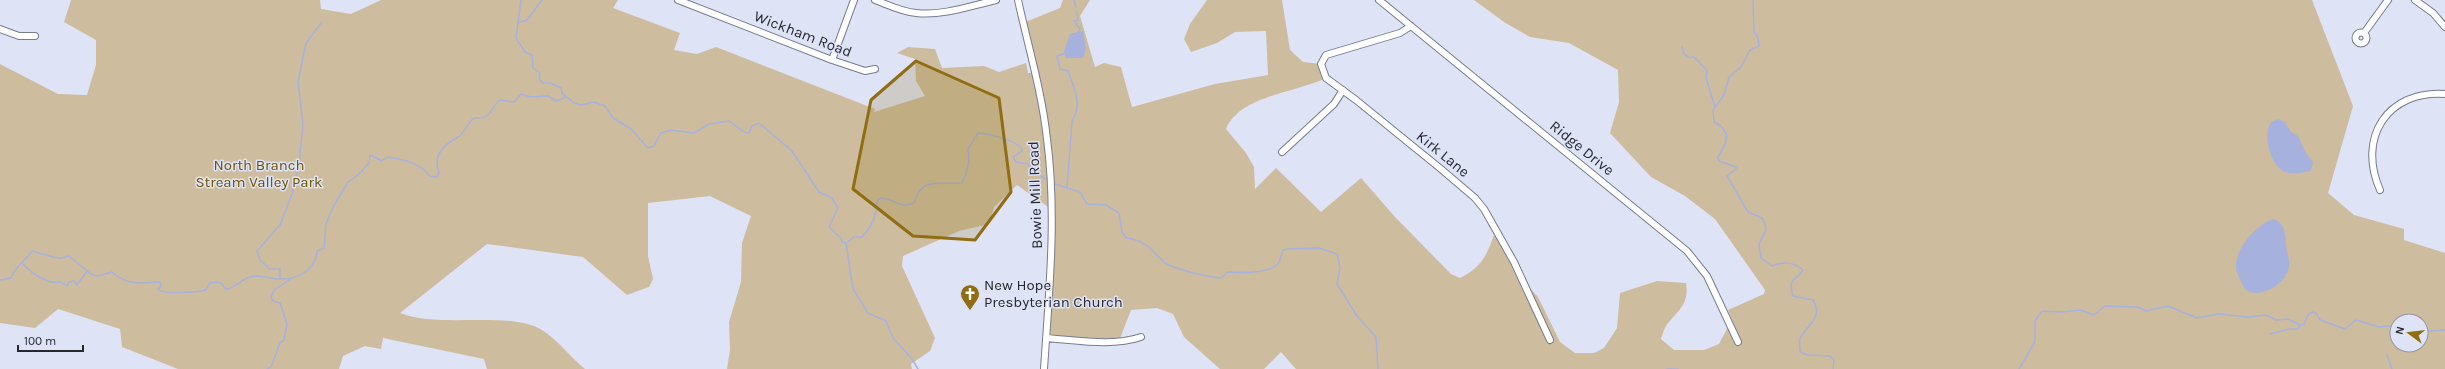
<svg xmlns="http://www.w3.org/2000/svg" width="2445" height="369" font-family="Karla,sans-serif">
	<style>
		.green { fill: #cdbd9e; fill-rule: evenodd }
		.water { fill: #a6b1dd }
		.lines { fill: none; stroke-linecap: round; stroke-linejoin: round }
		.stream { stroke: #a6b1dd; stroke-width: 1.5 }
		.minor-casing { stroke: #777c8d; stroke-width: 8 }
		.minor { stroke: #fff; stroke-width: 6 }
		.marked { fill: #906d12; fill-opacity: 0.2; stroke: #906d12; stroke-width: 3; stroke-linejoin: round }
		.labels { text-anchor: middle; dominant-baseline: central; stroke-width: 3; stroke-linejoin: round; paint-order: stroke }
		.street-label { font-size: 15px; fill: #26272f; stroke: #dee3f6 }
		.park-label { font-size: 15px; fill: #6f5100; stroke: #dee3f6 }
		.poi-label { font-size: 15px; fill: #26272f; stroke: #dee3f6; text-anchor: start }
	</style>
	<rect width="100%" height="100%" fill="#dee3f6"/>
	<path class="green" d="M71,0H320L321,9L351,14L381,0H618L613,8L680,33L674,50L697,54L716,47L875,109L874,112L925,96L916,81L915,59L897,53L908,47L935,49L942,68L984,66L999,72L1026,63L1028,73H1034L1023,23L1060,8L1063,0H1090L1080,16L1095,67L1104,63L1121,67L1132,107L1215,84L1268,75L1266,31L1235,32L1217,43L1191,52L1184,39L1190,24L1207,0H1282L1290,50L1303,62L1321,64L1326,78C1296,93 1240,95 1226,129L1246,153L1254,167L1255,189L1276,168L1321,212L1361,178L1395,217L1451,274L1460,278C1484,266 1488,252 1496,229L1523,281L1538,297L1560,342L1575,353H1594L1604,348L1617,328L1620,293L1657,281L1686,283C1689,302 1681,308 1669,322C1665,326 1663,333 1661,339L1674,350H1704L1719,344L1730,323L1733,322L1728,310L1764,294L1765,290L1715,219L1685,196L1651,177L1610,133L1619,102L1618,70L1569,43L1530,37L1504,22L1474,0H2312L2353,106L2328,193L2354,215L2404,229V240L2445,253V369H1296L1281,352L1264,369H1220L1184,337L1173,314L1157,308L1131,310L1119,341L1046,338L1051,209L1017,185L994,207L989,224L959,231L903,256L902,266L935,338L930,351L911,364L912,369H727L730,350L729,322L741,282L742,243L751,216L710,196L648,203V256L653,279L649,287L627,295L583,257L487,244L400,313C441,329 508,310 542,330C558,340 570,357 585,369H487L484,359L383,338L381,349L365,346L343,356L339,369H178L122,347L120,329L58,309L35,328L0,323V64L58,94L87,95L96,65V40L64,22ZM2397,321H2421V345H2397Z"/>
	<path class="water" d="M1083,31L1086,49L1083,58H1066L1064,51L1070,34Z
		M2278,119L2285,122L2291,132L2298,136L2306,153L2313,162L2311,171C2302,173 2291,175 2283,171C2269,162 2263,135 2271,122Z
		M2274,219C2285,223 2286,236 2286,245C2287,251 2289,257 2289,263C2290,279 2271,293 2256,293C2248,292 2246,291 2242,284C2240,279 2236,272 2236,267C2235,249 2257,223 2274,219Z"/>
	<g class="lines">
		<path class="stream" d="M521,0L516,38L525,52L532,55L533,68L540,73L539,79L543,83H550L561,88L562,93L574,103L581,105L594,102L605,106L613,118L631,129L648,148L654,146L661,133L671,130L694,133L709,124L729,121L744,132L749,133L752,126L759,123L792,151L819,192L832,198L838,208L829,227L841,238L842,242L846,243L854,237H862C873,225 876,217 877,201L881,198C896,199 898,209 914,203C921,176 939,185 962,183C968,171 970,162 968,149L978,133C988,134 1022,141 1022,151L1013,157L1016,162L1028,164L1033,171L1049,181
			M1074,0L1076,7
			M1753,0L1754,32L1758,38L1759,46L1750,50L1741,67L1729,77L1724,95L1713,110L1714,122L1721,126L1727,135L1725,145L1718,157L1719,161L1736,167V169L1727,176L1748,212L1762,218L1765,224L1766,230L1759,244L1761,258L1772,266C1784,261 1793,262 1803,270C1794,283 1788,277 1793,296L1813,300C1824,318 1807,324 1800,339C1799,342 1800,348 1800,352L1808,355L1830,356L1834,360L1833,369
			M1077,12L1078,20L1074,21L1080,29L1078,33
			M518,23L527,20L542,0
			M1682,47L1684,54L1690,58L1693,56L1707,70L1706,78L1715,107
			M1066,53L1057,56L1060,69L1068,71C1074,88 1083,105 1072,121L1067,188
			M1052,183L1080,192L1087,204L1106,205L1119,213L1122,232L1126,238C1144,240 1150,248 1162,260C1170,269 1208,277 1221,278L1228,272C1239,273 1273,274 1279,262C1281,259 1281,254 1283,250L1288,249L1319,248L1337,254L1340,267L1337,284L1357,316L1376,337L1378,369
			M846,243L853,289L868,313L886,321L893,338L912,359L918,369
			M23,264C31,273 48,285 61,282L67,286L69,282L74,281L77,285L87,271
			M280,279V269H270L260,260L257,251L280,225L292,194L299,164L303,124L298,82L306,43L322,22
			M0,280L11,278C14,268 26,260 32,251L53,257L61,258L69,256L91,274L98,276L112,272C126,286 143,283 160,282L161,286L158,289C161,295 198,292 206,290C209,282 213,281 221,283L226,289C234,289 243,277 254,276C262,275 271,279 279,279C297,280 316,270 317,251L324,248L326,224L333,207L348,182L358,175L369,163L370,155L382,161L387,157C405,160 419,162 430,176L436,177L439,173C432,155 444,145 458,137C464,134 468,122 474,118C494,119 489,108 500,100L514,102L521,94L531,97L548,96L556,101L566,97
			M2421,327L2429,331L2445,330
			M2270,334L2289,329H2298L2300,326
			M2387,355L2392,369
			M267,369L271,367L280,343L284,340L287,324L280,303L273,301L271,297L274,290L292,278
			M1667,369H1678
			M2019,369L2035,342V321L2042,311L2061,312L2080,310L2094,315L2105,306L2138,307L2146,311L2168,306L2197,318L2218,314L2248,317L2266,315L2276,320L2288,319L2300,325L2304,324L2308,315L2312,312L2316,313L2320,320L2345,329L2356,320L2379,327L2397,325"/>
		<defs>
			<path id="minor" d="M678,0L832,60L865,71L875,69
				M875,0C888,5 902,12 916,13C942,16 970,6 996,0
				M1018,0C1028,46 1042,92 1047,139C1057,215 1049,293 1044,369
				M1379,0L1687,251L1707,276L1738,342
				M2415,0L2433,13L2445,27
				M1411,26L1400,33L1326,55L1321,64L1326,78L1356,100L1441,169L1475,198L1484,209L1514,262L1550,340
				M0,29L19,36H35
				M2355.5 38a5.5 5.5 0 1 1 11 0a5.5 5.5 0 1 1-11 0Z
				M2364,33L2388,0
				M832,60L854,0
				M1282,152L1334,104L1343,90
				M2380,190C2357,138 2387,90 2445,94
				M1046,338C1076,340 1112,347 1141,337"/>
		</defs>
		<use href="#minor" class="minor-casing"/>
		<use href="#minor" class="minor"/>
	</g>
	<path class="marked" d="M916,61L999,98L1011,192L975,240L913,236L853,189L871,100Z"/>
	<defs>
		<symbol id="church-pin" viewBox="-11 -11 22 30"><path d="M0 17L-7.5 6A9.5 9.5 0 1 1 7.5 6Z" fill="#906d12" stroke="#dee3f6"/><path d="M-1.2-6h2.4v3.5h3.3v2.4h-3.3V6h-2.4V-.1h-3.3v-2.4h3.3Z" fill="#fff"/></symbol>
	</defs>
	<g fill-rule="evenodd">
		<use href="#church-pin" x="959" y="283" width="22" height="30"/>
	</g>
	<g class="labels">
		<g class="street-label">
			<text transform="translate(803 34) rotate(21)">Wickham Road</text>
			<text transform="translate(1582 148) rotate(39)">Ridge Drive</text>
			<text transform="translate(1443 154) rotate(39)">Kirk Lane</text>
			<text transform="translate(1035 195) rotate(-92)">Bowie Mill Road</text>
		</g>
		<g class="park-label">
			<text x="259" y="165">North Branch<tspan x="259" dy="17">Stream Valley Park</tspan></text>
		</g>
		<g class="poi-label">
			<text x="984" y="285">New Hope<tspan x="984" dy="17">Presbyterian Church</tspan></text>
		</g>
	</g>
	<g transform="translate(2409 333) rotate(285)"><circle r="19" fill="#dee3f6" stroke="#9498a6"/>
	<path d="M0-3L7 15L0 10L-7 15Z" fill="#906d12"/>
	<text y="-6" font-size="11" font-weight="bold" text-anchor="middle" fill="#26272f">N</text>
	</g>
	<path d="M18 345v6h65v-6" fill="none" stroke="#26272f" stroke-width="2"/>
	<text x="24" y="345" font-size="12" fill="#26272f" stroke="#dee3f6" stroke-width="3" paint-order="stroke">100 m</text>
</svg>
